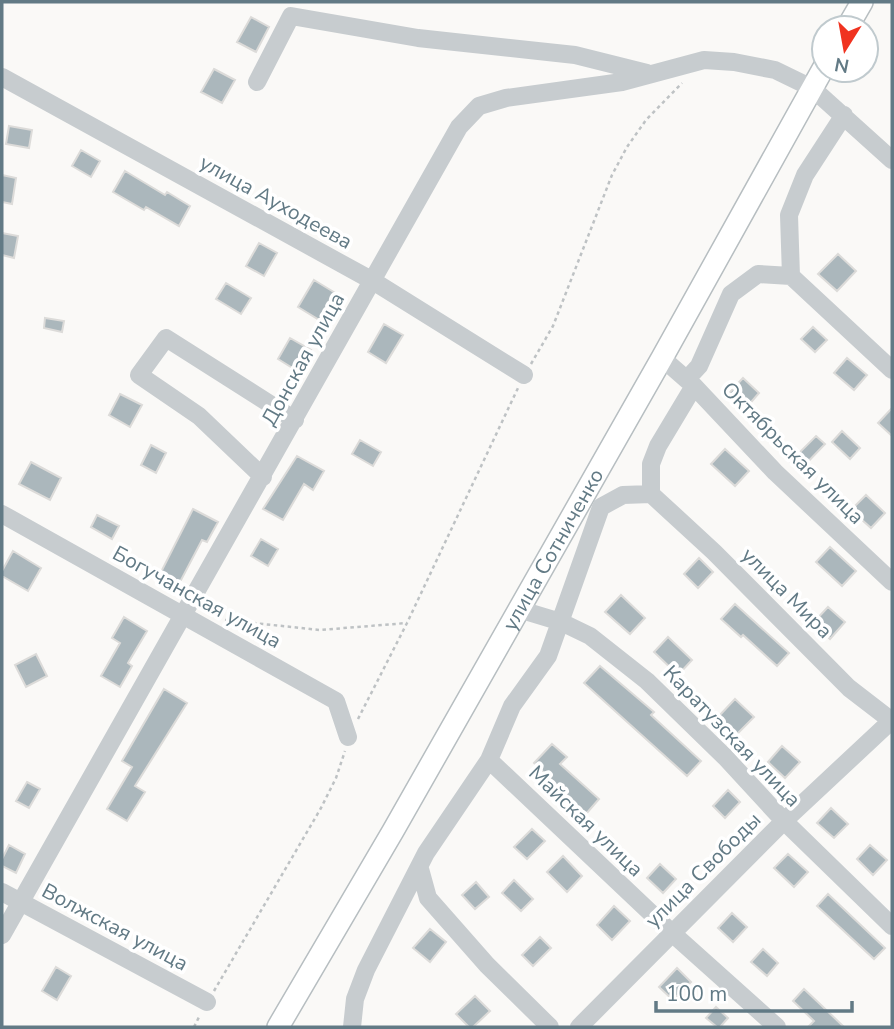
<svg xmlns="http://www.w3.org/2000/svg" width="894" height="1029" font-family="'Nunito Sans',sans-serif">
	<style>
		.building { fill: #abb7bc; stroke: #dcdbd9; stroke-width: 2 }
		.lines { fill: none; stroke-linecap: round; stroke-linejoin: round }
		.major-casing { stroke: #b7bec1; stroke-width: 24 }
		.path { stroke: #bec2c4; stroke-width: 2.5; stroke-dasharray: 3.5 3.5; stroke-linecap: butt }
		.minor { stroke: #c7cccf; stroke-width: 18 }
		.major { stroke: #fff; stroke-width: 21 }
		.labels { text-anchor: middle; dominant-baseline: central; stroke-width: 7; stroke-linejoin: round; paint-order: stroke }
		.street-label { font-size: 21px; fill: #627a85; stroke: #fff }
	</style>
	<rect width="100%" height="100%" fill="#faf9f7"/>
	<path class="building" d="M251,17L269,27L256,52L237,42Z
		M214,69L235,80L222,103L201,92Z
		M9,126L32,130L29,148L6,144Z
		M81,150L100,161L91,177L72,166Z
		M125,171L165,195L167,192L190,206L179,226L146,207L144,210L113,192Z
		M2,175L16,178L12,204L2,202Z
		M2,233L18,236L14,258L2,255Z
		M259,243L277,253L264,276L246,266Z
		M838,254L856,271L837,291L818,274Z
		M314,280L337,294L321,321L298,307Z
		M226,283L251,298L241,314L216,299Z
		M45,318L64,321L62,332L44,328Z
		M384,324L403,335L386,363L368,352Z
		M813,327L827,340L815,352L801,339Z
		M290,338L311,350L299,372L278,359Z
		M847,358L867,375L854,390L834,373Z
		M743,378L759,393L746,408L729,393Z
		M120,394L142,405L130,427L109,415Z
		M892,408V436L878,423Z
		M842,431L860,448L850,459L832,442Z
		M816,436L825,444L799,471L790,462Z
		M360,440L381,452L373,466L352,454Z
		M151,445L166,453L156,473L141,465Z
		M725,449L749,471L735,486L711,464Z
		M297,456L324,471L313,490L304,484L283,520L263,509Z
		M31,462L61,478L50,500L19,484Z
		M866,495L885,513L871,528L851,510Z
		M193,509L218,522L207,542L202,540L180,582L161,572Z
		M97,515L119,526L112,539L91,527Z
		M261,539L278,549L268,566L251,556Z
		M830,547L856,571L842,586L816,562Z
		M13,551L41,568L28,591L2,576V571Z
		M699,558L713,572L698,588L684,574Z
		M621,595L645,618L630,634L605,612Z
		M735,604L789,653L777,666L743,635L741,637L721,619Z
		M828,607L845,622L830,639L813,623Z
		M124,617L147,631L128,663L132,666L120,687L101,676L120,643L112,638Z
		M668,637L692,660L678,675L654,652Z
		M36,654L47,676L26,687L15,665Z
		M600,666L654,712L651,715L701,761L687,776L584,683Z
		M164,689L187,703L135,786L145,792L127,821L107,809L132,767L122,761Z
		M735,699L754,717L737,734L718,717Z
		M552,744L567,757L560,764L599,799L586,814L534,763Z
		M782,746L800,762L785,778L768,762Z
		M27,782L40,789L29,808L16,801Z
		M728,790L740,802L725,818L713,806Z
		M831,808L848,824L834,838L817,823Z
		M532,829L545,841L527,859L514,847Z
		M9,845L25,854L16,873L2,866V859Z
		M870,845L887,860L873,875L857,859Z
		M788,854L808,872L794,887L774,868Z
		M563,856L582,876L567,892L547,872Z
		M660,864L676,879L663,893L647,878Z
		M514,880L533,899L521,911L502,893Z
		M476,882L489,897L475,909L462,895Z
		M828,894L885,948L874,959L817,906Z
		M614,906L630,921L612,940L597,925Z
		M732,913L747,927L733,942L718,928Z
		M430,929L446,942L430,962L413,948Z
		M540,937L551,948L533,966L522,955Z
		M763,949L778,963L767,976L751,962Z
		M56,967L71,976L57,1000L42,991Z
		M677,968L691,982L673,1000L659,987Z
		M804,989L821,1005L844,1027H808L814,1021L793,1001Z
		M475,996L490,1011L473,1027H469L456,1014Z
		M716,1007L728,1018L720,1027H717L706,1018Z"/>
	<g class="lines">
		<defs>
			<g id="major">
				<path d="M847,28L862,2"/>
				<path id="s1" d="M278,1027L393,831L662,358L824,67"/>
			</g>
		</defs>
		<use href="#major" class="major-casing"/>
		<path class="path" d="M531,364L553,326L612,175L627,147L646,120L682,83
			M225,620L320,630L407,623
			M358,719L407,623L518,388
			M214,991L321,808L336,778L345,751
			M194,1027L200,1015"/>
		<path class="minor" d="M2,77L373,281L524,375
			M257,82L291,16L418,38L575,55L647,73
			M844,115L805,175L789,215L791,276L892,370
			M662,358L694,386L775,472L892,582
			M687,379L699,366L731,294L758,274L791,276
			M263,477L199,416L139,375L166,338L295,420
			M651,494L714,552L849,688L892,721
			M651,494V464L658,446L694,386
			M2,514L336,701L348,737
			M518,609L561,622L590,636L647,681L725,757L784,821L892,926
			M489,760L672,933L777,1027
			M420,869L428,898L487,965L550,1027
			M2,892L207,1002
			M2,935L459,127L479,106L506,98L622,82L704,60L734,62L775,70L812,88L892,160
			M352,1027L355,999L366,970L426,853L489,760L512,706L548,656L601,507L623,495L651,494
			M579,1027L784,821L892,720"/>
		<use href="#major" class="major"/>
	</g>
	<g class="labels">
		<g class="street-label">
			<text transform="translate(276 202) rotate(29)">улица Ауходеева</text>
			<text transform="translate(303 359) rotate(-61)">Донская улица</text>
			<text transform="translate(793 453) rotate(45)">Октябрьская улица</text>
			<text stroke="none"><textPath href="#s1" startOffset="551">улица Сотниченко</textPath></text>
			<text transform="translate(787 593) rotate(45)">улица Мира</text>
			<text transform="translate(197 597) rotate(29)">Богучанская улица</text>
			<text transform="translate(732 736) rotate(46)">Каратузская улица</text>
			<text transform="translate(586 821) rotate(44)">Майская улица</text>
			<text transform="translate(703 870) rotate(-45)">улица Свободы</text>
			<text transform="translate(115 927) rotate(28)">Волжская улица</text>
		</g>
	</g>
	<rect width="894" height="1029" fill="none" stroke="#627a85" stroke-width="7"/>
	<g transform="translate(845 49) rotate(191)"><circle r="33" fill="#ffffff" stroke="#c0cace" stroke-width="2"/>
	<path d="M0-5L12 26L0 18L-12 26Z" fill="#f03320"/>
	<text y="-10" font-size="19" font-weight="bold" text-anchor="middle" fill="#627a85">N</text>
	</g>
	<path d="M656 1001v10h196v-10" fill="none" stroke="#627a85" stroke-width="3.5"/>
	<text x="666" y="1001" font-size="21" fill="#627a85" stroke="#ffffff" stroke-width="5" paint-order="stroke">100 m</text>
</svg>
